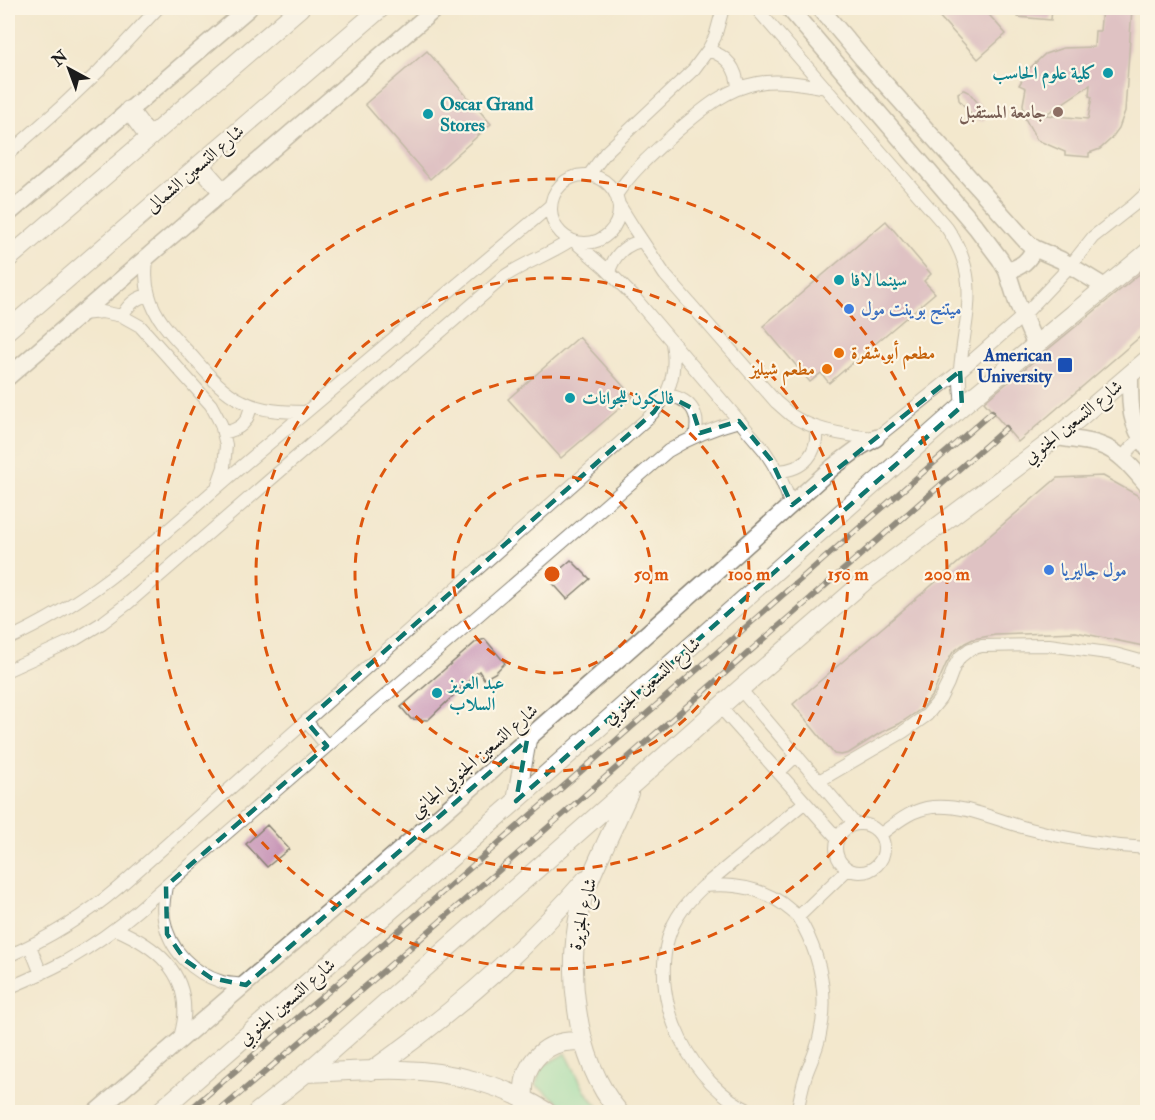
<svg xmlns="http://www.w3.org/2000/svg" width="1155" height="1120" font-family="'IM FELL Double Pica',Amiri,serif">
	<style>
		.green { fill: #84dea4; stroke: #507d60; stroke-width: 1.5 }
		.building { fill: #c795b7; fill-rule: evenodd }
		.lines { fill: none; stroke-linecap: round; stroke-linejoin: round }
		.street-casing { stroke: #888274; stroke-width: 14 }
		.secondary-casing { stroke: #888274; stroke-width: 19 }
		.primary-casing { stroke: #888274; stroke-width: 20 }
		.street { stroke: #fff; stroke-width: 12 }
		.secondary { stroke: #fff; stroke-width: 16 }
		.primary { stroke: #fff; stroke-width: 18 }
		.rail-casing { stroke: #1c1c1c; stroke-width: 6 }
		.rail { stroke: #fcf5e5; stroke-width: 4; stroke-dasharray: 11; stroke-linecap: butt }
		.marked { fill: none; stroke: #0f766e; stroke-width: 4.5; stroke-dasharray: 12 8; stroke-linejoin: round }
		.ring { fill: none; stroke: #de560d; stroke-width: 3; stroke-dasharray: 10 8 }
		.culture-dot { fill: #0f9aa8; stroke: #fcf5e5; stroke-width: 2 }
		.education-dot { fill: #8d6e63; stroke: #fcf5e5; stroke-width: 2 }
		.shop-dot { fill: #3f7fe0; stroke: #fcf5e5; stroke-width: 2 }
		.food-dot { fill: #e8710a; stroke: #fcf5e5; stroke-width: 2 }
		.transit-dot { fill: #1a4fb4; stroke: #fcf5e5; stroke-width: 2 }
		.labels { text-anchor: middle; dominant-baseline: central; stroke-width: 4.5; stroke-linejoin: round; paint-order: stroke }
		.culture-label { font-size: 18px; font-weight: bold; fill: #0d838f; stroke: #fcf5e5; text-anchor: start }
		.education-label { font-size: 18px; font-weight: bold; fill: #785e54; stroke: #fcf5e5; text-anchor: end }
		.street-label { font-size: 18px; fill: #1c1c1c; stroke: #fcf5e5 }
		.shop-label { font-size: 18px; font-weight: bold; fill: #366cbe; stroke: #fcf5e5; text-anchor: start }
		.food-label { font-size: 18px; font-weight: bold; fill: #c56008; stroke: #fcf5e5; text-anchor: start }
		.transit-label { font-size: 18px; font-weight: bold; fill: #164399; stroke: #fcf5e5; text-anchor: end }
		.centre { fill: #de560d; stroke: #fcf5e5; stroke-width: 3 }
		.ring-label { font-size: 18px; text-anchor: middle; font-weight: bold; fill: #de560d; stroke: #fcf5e5; stroke-width: 4.5; stroke-linejoin: round; paint-order: stroke }
	</style>
	<rect width="100%" height="100%" fill="#fcf5e5"/>
	<filter id="ink" filterUnits="userSpaceOnUse"><feTurbulence type="fractalNoise" baseFrequency=".0167" numOctaves="2"/><feDisplacementMap in="SourceGraphic" scale="12" xChannelSelector="R" yChannelSelector="G"/><feConvolveMatrix kernelMatrix="1 2 1 2 8 2 1 2 1" color-interpolation-filters="sRGB"/></filter>
	<filter id="wash" filterUnits="userSpaceOnUse"><feTurbulence type="fractalNoise" baseFrequency=".008" numOctaves="4" result="noise"/><feDisplacementMap in="SourceGraphic" scale="24" xChannelSelector="R" yChannelSelector="G"/><feGaussianBlur stdDeviation="1.35" result="paint"/><feColorMatrix in="noise" values="0 0 0 0 0 0 0 0 0 0 0 0 0 0 0 0 0 1.4 0 .05"/><feComposite in="paint" operator="in"/></filter>
	<g filter="url(#wash)">
		<rect width="100%" height="100%" fill="#f3e8cd"/>
		<path class="green" d="M566,1053L585,1091L603,1112H571L564,1106L536,1085L541,1067Z"/>
		<g id="blocks">
			<path class="building" d="M944,8H983L1006,34L978,59L937,14Z
				M1019,8H1052L1051,20L1018,17Z
				M1102,8H1132L1125,111L1119,128L1111,139L1100,149L1089,153V157L1065,155V152L1037,140L1022,113H1024L1023,104L1026,88L1019,85L1029,69L1045,54L1063,48L1094,47L1095,31H1100ZM1090,85L1089,96L1092,97L1088,119L1045,115Z
				M427,51L491,124L430,179L365,104Z
				M963,90H965L969,92L986,113V116L983,121L976,120L959,100L958,93Z
				M886,221L931,274L924,281L935,293L829,383L821,373L810,382L763,326Z
				M1148,267V330L1018,442L984,402Z
				M579,337L633,397L561,458L508,399Z
				M1103,476L1137,495L1148,507V647L1076,632L995,635L973,639L965,643L953,652L946,664L933,694L921,709L899,724L880,733L849,753L841,755L834,754L793,704L1057,478Z
				M571,560L590,579L567,599L549,579Z
				M485,639L505,663L495,673L484,679L479,671L428,720L411,719L401,707L476,642Z
				M267,825L289,849L267,867L246,844Z"/>
		</g>
	</g>
	<g filter="url(#ink)">
		<use href="#blocks" fill-opacity="0" stroke="#888274" stroke-width="1.5"/>
		<g class="lines">
			<defs>
				<path id="street" d="M756,8L947,228C982,279 965,314 960,369C959,381 961,394 962,406
					M708,50C727,56 737,68 738,88
					M8,154L60,108L99,71L158,8
					M589,175L606,152L694,69L708,50L715,37L723,8
					M551 209a34 34 0 1 1 68 0a34 34 0 1 1-68 0Z
					M616,195C633,170 654,152 676,132C701,111 724,89 758,83C780,79 804,84 826,88
					M618,203L635,230L665,275L776,402C781,406 786,411 791,415C814,431 848,436 876,438L960,371L1023,316L1070,266L1093,237L1135,204L1148,192
					M574,241L605,268L634,297L764,450C776,467 785,485 791,506
					M147,258C146,270 145,282 149,295C155,319 174,337 191,355C206,372 221,391 242,401C261,411 284,412 305,412
					M609,272C614,255 624,245 641,241
					M82,314L102,312L122,316L140,326L211,405L221,424L226,445L224,467L218,484
					M122,316C128,305 136,297 149,295
					M666,395C689,398 701,412 695,436
					M223,433C241,429 248,423 251,405
					M1124,460C1127,450 1132,444 1142,441
					M778,471C804,470 819,453 816,427
					M8,639C100,598 165,531 241,467C337,386 433,305 529,224L551,205
					M8,670L76,639L102,623L127,604L505,276C526,262 550,254 571,240
					M740,689L855,824
					M720,707L838,839
					M306,721L327,746
					M779,772L797,755
					M819,781L903,732L927,715L940,699L948,683L954,667L960,657L970,649L982,646L1049,645L1115,654L1148,663
					M836 848a24 24 0 1 1 48 0a24 24 0 1 1-48 0Z
					M881,834C897,822 912,809 933,807C964,804 996,820 1026,828C1066,839 1107,846 1148,848
					M166,886C164,897 162,908 164,919C169,950 193,973 222,982C230,984 238,984 246,985
					M704,886C735,883 765,888 789,909C793,912 797,915 799,919C806,930 812,944 816,956C824,981 826,1008 820,1034C818,1047 812,1059 807,1072C802,1085 800,1099 797,1112
					M798,917L848,869
					M116,929C155,946 188,971 184,1018C183,1026 181,1034 179,1041
					M30,946L41,974
					M8,956C49,938 85,916 119,887L649,417C670,397 677,371 672,343
					M8,988C27,980 47,971 66,961C92,946 116,929 138,910L668,451C691,437 713,428 739,421
					M752,1112C692,1085 650,1004 668,939C674,917 688,901 704,886L805,802"/>
				<path id="secondary" d="M789,8L976,227L1000,259L1007,271L1017,302L1036,346
					M820,8L863,59L1025,240L1034,248L1061,260L1105,287
					M8,214L249,8
					M1007,271C1021,267 1029,261 1034,248
					M1130,375C1130,406 1129,422 1148,449
					M8,377L436,8
					M1057,437C1071,440 1087,440 1100,445C1121,452 1134,470 1148,486
					M96,1112C344,900 591,686 833,467L860,447L876,438"/>
				<path id="primary" d="M129,110L149,137
					M199,165L223,192
					M8,259L300,8
					M8,330L381,8
					M516,801L527,740
					M371,1071C451,1015 522,953 586,879
					M306,1073C338,1072 370,1069 402,1070C452,1071 505,1085 547,1112
					M524,1099C521,1062 547,1037 584,1042
					M159,1112L516,801L962,406L1148,252
					M257,1112L306,1073L632,785L740,689L865,581L1057,437L1148,359
					M619,1112C574,1059 564,963 583,898C589,879 598,861 606,843C614,826 621,810 629,793"/>
			</defs>
			<use href="#street" class="street-casing"/>
			<use href="#secondary" class="secondary-casing"/>
			<use href="#primary" class="primary-casing"/>
			<use href="#street" class="street"/>
			<use href="#secondary" class="secondary"/>
			<use href="#primary" class="primary"/>
			<defs>
				<path id="rail" d="M187,1112L350,973L992,412
					M218,1112L373,980L1006,428"/>
			</defs>
			<use href="#rail" class="rail-casing"/>
			<use href="#rail" class="rail"/>
		</g>
	</g>
	<path d="M0 0H1155V1120H0ZM960,371L962,406L516,801L527,740L246,985L211,978L185,960L167,934L166,886L327,746L306,721L654,412L666,395L692,408L700,433L739,421L771,460L792,505Z" fill="#f3e8cd" fill-opacity=".55" fill-rule="evenodd"/>
	<path class="marked" d="M960,371L962,406L516,801L527,740L246,985L211,978L185,960L167,934L166,886L327,746L306,721L654,412L666,395L692,408L700,433L739,421L771,460L792,505Z"/>
	<g class="ring">
		<circle cx="552" cy="574" r="99"/>
		<circle cx="552" cy="574" r="197"/>
		<circle cx="552" cy="574" r="296"/>
		<circle cx="552" cy="574" r="395"/>
	</g>
	<g class="culture-dot">
		<circle cx="1108" cy="73" r="6"/>
		<circle cx="428" cy="114" r="6"/>
		<circle cx="839" cy="280" r="6"/>
		<circle cx="570" cy="398" r="6"/>
		<circle cx="437" cy="693" r="6"/>
	</g>
	<circle class="education-dot" cx="1058" cy="112" r="6"/>
	<g class="shop-dot">
		<circle cx="849" cy="309" r="6"/>
		<circle cx="1049" cy="570" r="6"/>
	</g>
	<g class="food-dot">
		<circle cx="839" cy="353" r="6"/>
		<circle cx="827" cy="369" r="6"/>
	</g>
	<rect class="transit-dot" x="1057" y="357" width="16" height="16" rx="3"/>
	<g class="labels">
		<g class="culture-label">
			<text x="1096" y="73" text-anchor="end">كلية علوم الحاسب</text>
			<text x="440" y="104">Oscar Grand<tspan x="440" dy="21">Stores</tspan></text>
			<text x="851" y="280">سينما لافا</text>
			<text x="582" y="398">فالكون للجوانات</text>
			<text x="449" y="683">عبد العزيز<tspan x="449" dy="21">السلاب</tspan></text>
		</g>
		<g class="education-label">
			<text x="1046" y="112">جامعة المستقبل</text>
		</g>
		<g class="street-label">
			<text transform="translate(195 169) rotate(-41)">شارع التسعين الشمالى</text>
			<text transform="translate(1073 422) rotate(-39)">شارع التسعين الجنوبي</text>
			<text transform="translate(652 681) rotate(-41)">شارع التسعين الجنوبي</text>
			<text transform="translate(474 761) rotate(-41)">شارع التسعين الجنوبي الجانبى</text>
			<text transform="translate(583 914) rotate(-77)">شارع الجزيرة</text>
			<text transform="translate(287 1002) rotate(-41)">شارع التسعين الجنوبي</text>
		</g>
		<g class="shop-label">
			<text x="861" y="309">ميتنج بوينت مول</text>
			<text x="1061" y="570">مول جاليريا</text>
		</g>
		<g class="food-label">
			<text x="851" y="353">مطعم أبو شقرة</text>
			<text x="815" y="369" text-anchor="end">مطعم شيليز</text>
		</g>
		<g class="transit-label">
			<text x="1052" y="355">American<tspan x="1052" dy="21">University</tspan></text>
		</g>
	</g>
	<circle cx="552" cy="574" r="9" class="centre"/>
	<g class="ring-label">
		<text x="651" y="580">50 m</text>
		<text x="749" y="580">100 m</text>
		<text x="848" y="580">150 m</text>
		<text x="947" y="580">200 m</text>
	</g>
	<rect width="1155" height="1120" fill="none" stroke="#fcf5e5" stroke-width="30"/>
	<g transform="translate(69 69) rotate(319)" stroke="#fcf5e5" stroke-width="4.5" paint-order="stroke">
	<path d="M0-4.5L10 22L0 15L-10 22Z" fill="#1c1c1c"/>
	<text y="-9" font-size="16" font-weight="bold" text-anchor="middle" fill="#1c1c1c">N</text>
	</g>
</svg>
